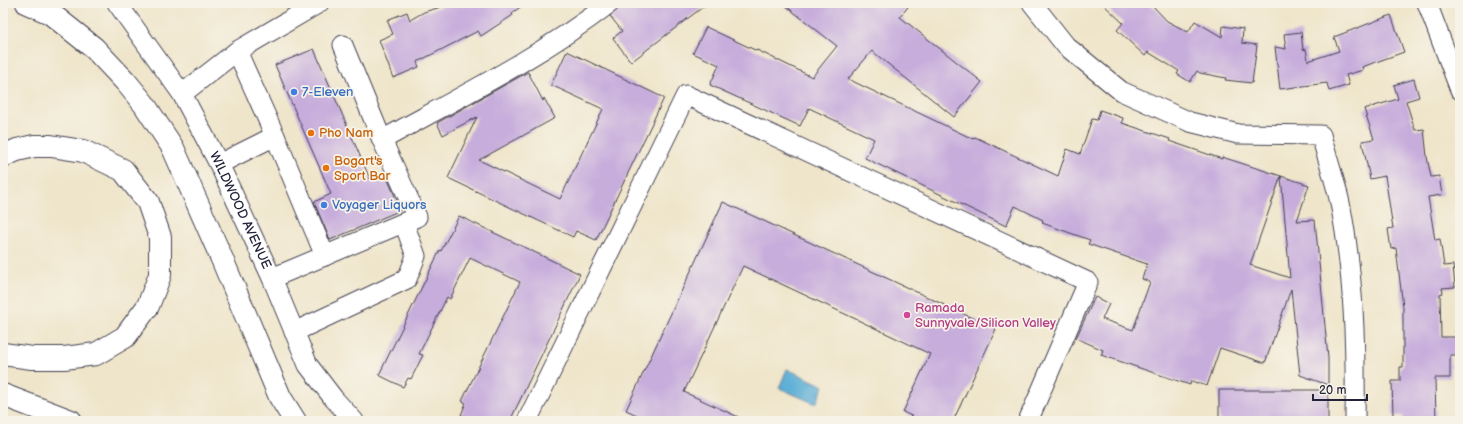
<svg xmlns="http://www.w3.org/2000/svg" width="1463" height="424" font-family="'Balsamiq Sans',sans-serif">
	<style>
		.water { fill: #5aadd5; stroke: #3e6888 }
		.building { fill: #c7addc }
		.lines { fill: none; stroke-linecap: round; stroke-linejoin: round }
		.minor-casing { stroke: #413f50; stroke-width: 21 }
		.highway-casing { stroke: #413f50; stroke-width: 24 }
		.minor { stroke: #fff; stroke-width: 19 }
		.highway { stroke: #fff; stroke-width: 22 }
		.shop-dot { fill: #3f7fe0; stroke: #f7f3e8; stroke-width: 1.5 }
		.food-dot { fill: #e8710a; stroke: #f7f3e8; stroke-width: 1.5 }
		.hotel-dot { fill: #d1479c; stroke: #f7f3e8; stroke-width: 1.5 }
		.labels { text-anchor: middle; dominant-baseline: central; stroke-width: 3.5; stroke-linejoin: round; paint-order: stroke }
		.shop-label { font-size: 13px; fill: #366cbe; stroke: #f7f3e8; text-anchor: start }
		.food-label { font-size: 13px; fill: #c56008; stroke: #f7f3e8; text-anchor: start }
		.street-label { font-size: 13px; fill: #22223b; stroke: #f7f3e8 }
		.hotel-label { font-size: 13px; fill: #b23c85; stroke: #f7f3e8; text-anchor: start }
	</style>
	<rect width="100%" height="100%" fill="#f7f3e8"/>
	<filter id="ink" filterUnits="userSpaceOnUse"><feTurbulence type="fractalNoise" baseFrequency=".025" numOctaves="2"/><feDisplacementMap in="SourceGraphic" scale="8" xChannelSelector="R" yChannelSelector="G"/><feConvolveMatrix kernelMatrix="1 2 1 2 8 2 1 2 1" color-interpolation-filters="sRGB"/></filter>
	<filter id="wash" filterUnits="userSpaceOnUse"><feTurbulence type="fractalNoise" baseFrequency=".012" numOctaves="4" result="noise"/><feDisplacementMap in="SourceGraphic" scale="16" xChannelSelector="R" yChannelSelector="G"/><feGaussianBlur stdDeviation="0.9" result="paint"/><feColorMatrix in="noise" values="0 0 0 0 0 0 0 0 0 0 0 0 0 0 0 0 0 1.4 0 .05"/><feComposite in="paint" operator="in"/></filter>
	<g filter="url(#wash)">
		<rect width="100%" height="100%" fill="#efe5ca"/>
		<path class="water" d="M787,369L824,386L816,404L779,388Z"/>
		<g id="blocks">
			<path class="building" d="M454,3H526L512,13L513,15L481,36L478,31L417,62L419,67L393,78L379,40L393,34L387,20L407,12L410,20L424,12Z
				M624,3H708L631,62L613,38L622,31L610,16Z
				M782,3H911L900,17L982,82L954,117L872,51L848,79L973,139L975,137L1058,176L1067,149L1080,154L1092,119L1097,120L1100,110L1123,118L1122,123L1170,139L1169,141L1222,159V157L1281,176L1250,265L1290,278L1281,176L1309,185L1297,221L1315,220L1328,358V385L1300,375L1291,289L1265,363L1220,348L1207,386L1191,381L1190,385L1101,355L1103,350L1076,338L1095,297L1109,304L1102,319L1133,330L1150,282L1142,279L1147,264L1088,244L1090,240L1042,223L1043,220L1015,206L1006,226L865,158L874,139L809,108L800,126L710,85L719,65L693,53L706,27L757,51V50L812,77L837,46Z
				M1102,3H1150L1167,21L1188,32L1195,21L1222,37L1223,26L1243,29L1242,43L1257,45L1252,83L1225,80L1226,78L1200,73L1197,71L1190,82L1177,74L1179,71L1148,52L1145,56L1117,30L1123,23Z
				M1391,15L1404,52L1362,67L1363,70L1346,75L1349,85L1329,91L1327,83L1280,89L1275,47L1286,49L1284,34L1301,32L1303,50L1306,49L1308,61L1339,51L1334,37Z
				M314,49L370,179L385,173L401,210L330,240L314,202L331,194L275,65Z
				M567,51L664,98L596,240L576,231L573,237L448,178L477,117L443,135L437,123L528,72L543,101L544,98L555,118L479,160L560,199L603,109L551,85Z
				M1414,79L1419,97L1406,101L1415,130L1424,129L1427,157L1431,177L1439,176L1442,195L1428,197L1435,240L1440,239L1444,266L1453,265L1455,287L1442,288L1443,293L1440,294L1441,337H1456L1457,355H1450V378H1435L1436,421H1403V416H1393L1392,381H1400V367H1403V307L1396,248L1391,249L1388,229L1393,228L1385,176L1370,179L1362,141L1374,139L1364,109L1398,99L1394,85Z
				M723,202L996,329L953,421H922L903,412L930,354L743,266L684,392L747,421H650L626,410Z
				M459,216L580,274L510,421H474L461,415L466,403L462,401L520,282L470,258L450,299L447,297L419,354L423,355L411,379L408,378L403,387L379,375L440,250L441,251Z
				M1219,390H1328V421H1219Z"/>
		</g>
	</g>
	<g filter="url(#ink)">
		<use href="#blocks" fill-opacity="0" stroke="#413f50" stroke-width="1"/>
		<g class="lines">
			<defs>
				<g id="minor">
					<path id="s1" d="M117,3L182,94L219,164L272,278L308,365L334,399L354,421"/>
					<path d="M1032,3L1066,46L1121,91L1190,122L1238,134L1321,135C1327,158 1335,180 1340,203C1354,274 1356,348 1355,421"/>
					<path d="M1427,3L1460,90"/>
					<path d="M237,51L275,136L325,256"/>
					<path d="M182,94L237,51L319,3"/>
					<path d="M382,140C460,97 540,57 610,3"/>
					<path d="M219,164L275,136"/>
					<path d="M272,278L417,217L382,140L343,45"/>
					<path d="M294,332L407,279L416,256L404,223"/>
					<path d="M527,421L686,95L1088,282L1028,421"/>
				</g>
				<path id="highway" d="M27,3L50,13L94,48L126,82L144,104L173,148L222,259L280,397L295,421
					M3,156L17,150L34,146H51L83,151L123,170L148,202L160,237V275L148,306L125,337L96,354L64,358H32L3,354
					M3,395L71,421"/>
			</defs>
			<use href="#minor" class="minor-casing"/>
			<use href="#highway" class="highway-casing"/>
			<use href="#minor" class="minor"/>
			<use href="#highway" class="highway"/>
		</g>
	</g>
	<g class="shop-dot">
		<circle cx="294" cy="92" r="4"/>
		<circle cx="324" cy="205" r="4"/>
	</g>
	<g class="food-dot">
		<circle cx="311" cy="133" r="4"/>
		<circle cx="326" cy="168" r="4"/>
	</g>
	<circle class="hotel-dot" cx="907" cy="315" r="4"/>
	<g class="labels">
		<g class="shop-label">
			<text x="302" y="92">7-Eleven</text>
			<text x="332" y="205">Voyager Liquors</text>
		</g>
		<g class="food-label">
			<text x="319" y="133">Pho Nam</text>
			<text x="334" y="161">Bogart's<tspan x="334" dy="15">Sport Bar</tspan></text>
		</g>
		<g class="street-label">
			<text stroke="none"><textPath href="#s1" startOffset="242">WILDWOOD AVENUE</textPath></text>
		</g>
		<g class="hotel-label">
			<text x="915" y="308">Ramada<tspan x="915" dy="15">Sunnyvale/Silicon Valley</tspan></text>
		</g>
	</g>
	<rect width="1463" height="424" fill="none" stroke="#f7f3e8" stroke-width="16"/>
	<path d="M1313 394v6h54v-6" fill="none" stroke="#22223b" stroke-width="2"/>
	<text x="1319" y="394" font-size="12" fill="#22223b" stroke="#f7f3e8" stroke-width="3" paint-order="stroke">20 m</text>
</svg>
